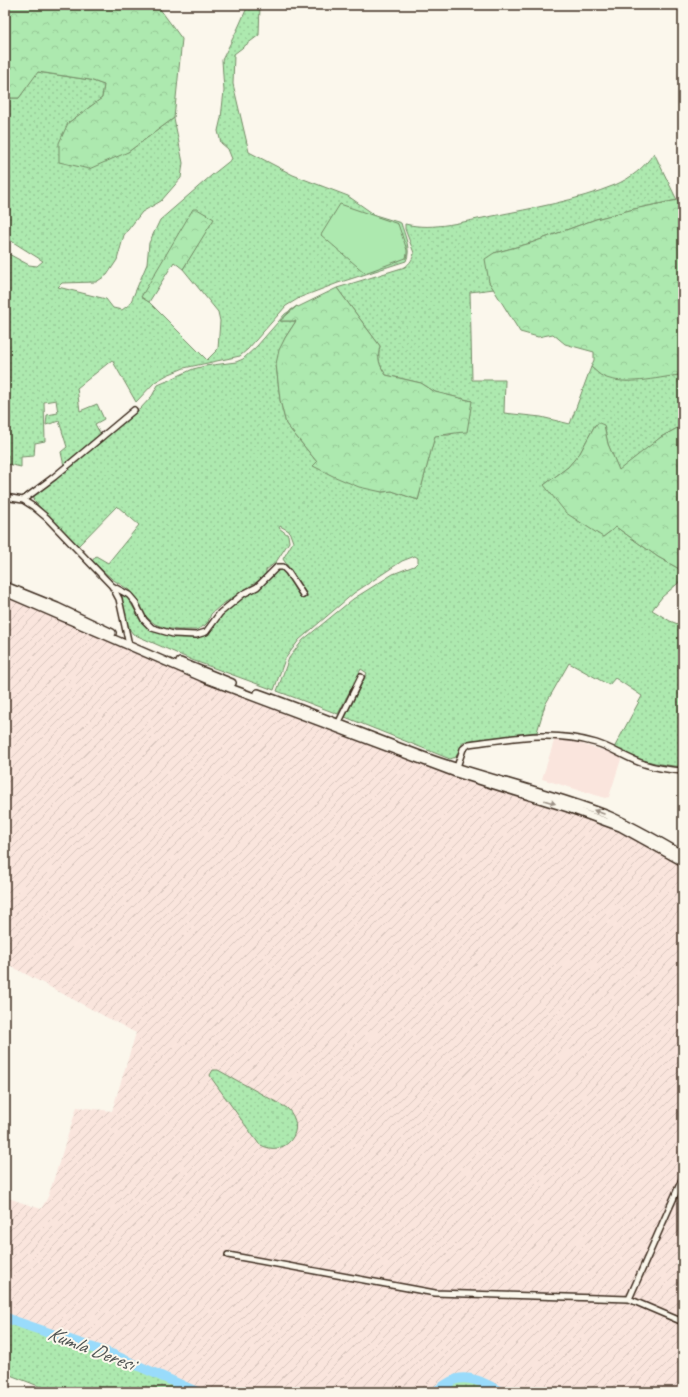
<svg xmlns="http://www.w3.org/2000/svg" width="688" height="1397" font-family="Caveat,sans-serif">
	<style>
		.built { fill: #fae5dd }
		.industrial { fill: url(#industrial-furrows) }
		.grass { fill: url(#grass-dots); stroke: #748a66; fill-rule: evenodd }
		.forest { fill: url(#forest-crowns); stroke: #748a66 }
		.garden { fill: #ade9af; stroke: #748a66 }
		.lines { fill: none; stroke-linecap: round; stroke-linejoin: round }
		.river { stroke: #99dbfb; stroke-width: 10 }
		.minor-casing { stroke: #3b2a1e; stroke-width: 8 }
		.secondary-casing { stroke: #3b2a1e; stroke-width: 10 }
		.minor { stroke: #fbf7ec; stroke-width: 5 }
		.secondary { stroke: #fbf7ec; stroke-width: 7 }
		.oneway { fill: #9b9085 }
		.labels { text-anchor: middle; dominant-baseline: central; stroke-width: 4; stroke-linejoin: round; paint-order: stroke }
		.water-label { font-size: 21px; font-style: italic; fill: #525655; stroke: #fbf7ec }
	</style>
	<defs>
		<pattern id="industrial-furrows" width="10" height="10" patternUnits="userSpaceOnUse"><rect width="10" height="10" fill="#fae5dd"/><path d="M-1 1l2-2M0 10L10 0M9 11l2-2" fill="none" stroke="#d7c5bd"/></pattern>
		<pattern id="grass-dots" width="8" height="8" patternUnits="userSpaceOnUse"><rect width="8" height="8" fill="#ade9af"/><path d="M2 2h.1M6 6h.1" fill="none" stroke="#96c896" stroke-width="1.8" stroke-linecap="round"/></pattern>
		<pattern id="forest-crowns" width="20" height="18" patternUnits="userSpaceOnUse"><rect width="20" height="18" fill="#ade9af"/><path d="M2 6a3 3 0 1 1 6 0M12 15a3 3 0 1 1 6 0" fill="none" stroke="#96c896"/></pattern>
	</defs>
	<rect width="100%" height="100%" fill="#fbf7ec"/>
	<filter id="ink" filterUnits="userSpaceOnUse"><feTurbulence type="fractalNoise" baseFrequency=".025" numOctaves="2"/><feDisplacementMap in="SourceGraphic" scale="8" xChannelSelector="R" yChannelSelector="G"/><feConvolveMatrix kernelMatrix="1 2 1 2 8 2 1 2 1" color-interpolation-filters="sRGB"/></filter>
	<g filter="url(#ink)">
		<path class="built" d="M555,738L579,743L622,756L609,797L605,798L542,779Z"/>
		<path class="industrial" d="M5,595L170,668L447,774L473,779L611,825L683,865V1392H502L477,1381L467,1378L453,1380L435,1392H197L114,1355L14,1321L5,1317V1197L41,1209L48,1197L77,1107L112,1111L136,1033L5,963Z"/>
		<path class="grass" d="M250,5H260L259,35L234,54L233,84L249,152L293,175L348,196L375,215L401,223C404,234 412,250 406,261L338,283L301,297L286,306L248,349L240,356L184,368L167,375L155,382L136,402L112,360L77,388L80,411L97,404L104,419L95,424L101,435L64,466L61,452L67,447L59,421L46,425L47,415L58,413L56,400L44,402L45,441L35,443L34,456L21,457V467L8,464V455H5V252L29,265L37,266L43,261L5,237V98H19L37,72L90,80L104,85L102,98L68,123L128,152L174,118L183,163L181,178L161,201L142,212L124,235L117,260L107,275L96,282L62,283L58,287L106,299L113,308L122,310L130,304L147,264L149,243L160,220L212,175L232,159L228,149L221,143L218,131L221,118L224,91L222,60L238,28L246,10ZM213,219L183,269L218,312L220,321L218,349L207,360L149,302L141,297Z
			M654,153L677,200L634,209L596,219L531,243L494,253L489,282L494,289L470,292L472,380H505L504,413L541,417L570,424L591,367L602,376L627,381L679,375L683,373V425L661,437L619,471L608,444L604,426L595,425L580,453L568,467L544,485L603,537L616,527L658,557L683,571V579L662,597L652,610L670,621L683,626V767C655,764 640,761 614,748L642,696L615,678L609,685L569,663L545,705L537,732L466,741L463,742L456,757L450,759L345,717L367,673L361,669L338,714L277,691L289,658L303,640L353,599L393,574L414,566L418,562V558L415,556L402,561L354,593L299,640L285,659L274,690L192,660L133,634C125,625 123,607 122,596L123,595L126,596L142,621L171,634L206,632L232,606L277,569L280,568L287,573L303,599L308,596L283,559L293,542L289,531L280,526L279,528L288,535L289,542L276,562L266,570V573L261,579L220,606L211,614L208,622L204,626L196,630H178L165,628L155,624L150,620L141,611L129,590L112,579L92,561L96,556L108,563L139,525L117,506L78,546L33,500L35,494L140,409L152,396L158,385L165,382L193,369L205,366L236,362L243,359L257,346L285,314L297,306L288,313L281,321H296L285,338L276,364L280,400L286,424L317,462L314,465L382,492L392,491L418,500L435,435H449L456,432L472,401L435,392L421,383L386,375C379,365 377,358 380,346L337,288L405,267C410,263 413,259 414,253L405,229V224C434,231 465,221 493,216C533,208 576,201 615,185C631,178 644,168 654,153Z
			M213,1070H218L287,1108C309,1129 285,1160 259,1144L212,1079L210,1075Z
			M5,1317L14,1321L114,1355L197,1392H54L5,1373Z
			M462,1378L477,1381L502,1392H435L453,1380Z"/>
		<path class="forest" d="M5,5H157L182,39L174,118L128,152L89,169L59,162V143L68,123L102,98L104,85L90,80L38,72L19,98H5Z
			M683,199V373L679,375C656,378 625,386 604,377C599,375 595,370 591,367L594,360V352L565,344L553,334L538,337L520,332L489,282L485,259L494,253L531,243L596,219L634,209Z
			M193,209H197L214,219L183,269L174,262L149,302L141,297Z
			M337,288L380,346C377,358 379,365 386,375L421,383L435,392L472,401L467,432C456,432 446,435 435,436L418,500L392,491L382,492L359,487L333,476L313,466L317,462L286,424L280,400L276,364L279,350L285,338L296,321H280L297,306L298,307Z
			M599,423L604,425L608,444L619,470L661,437L683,425V571L658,557L616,527L603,537L566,513L544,485L568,467L580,453L595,425Z"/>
		<path class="garden" d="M340,204L398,224L407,250V254L406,258L365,273L321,235Z"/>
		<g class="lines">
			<path class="river" d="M5,1317L14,1321L114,1355L197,1392
				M435,1392C442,1388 449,1381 457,1379C472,1375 489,1386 502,1392"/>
			<defs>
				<path id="minor" d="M5,497L23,500L54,477L134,410
					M23,500L34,507L47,518L112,586L119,599L129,645
					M112,586L129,595L135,602L144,620L152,628L173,634L196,635L206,632L220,613L243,594L257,587L277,567H283L288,572L303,595
					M337,726L361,677
					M456,770L463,749L469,744C514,738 552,730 596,743C613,748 627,759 644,764C656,768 670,770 683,771
					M228,1255L435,1293L629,1299L683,1322
					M629,1299L683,1177"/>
				<path id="secondary" d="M5,586L57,607L112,633
					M5,592L206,679L456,773L568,808L620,827L683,862
					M180,662L232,683
					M258,693C317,714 375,739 434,760C492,780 552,793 608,815C634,826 659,841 683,855"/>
			</defs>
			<use href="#minor" class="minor-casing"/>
			<use href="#secondary" class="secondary-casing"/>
			<use href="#minor" class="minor"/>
			<use href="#secondary" class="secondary"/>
		</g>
		<defs><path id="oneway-solid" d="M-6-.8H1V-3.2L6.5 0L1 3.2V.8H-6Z"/></defs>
		<g class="oneway">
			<use href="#oneway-solid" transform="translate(550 802) rotate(17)"/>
			<use href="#oneway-solid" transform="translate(599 812) rotate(-159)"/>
		</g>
	</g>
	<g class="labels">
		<g class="water-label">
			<text transform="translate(91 1348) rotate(21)">Kumla Deresi</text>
		</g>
	</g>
	<rect width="688" height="1397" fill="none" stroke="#fbf7ec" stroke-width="20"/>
	<rect x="10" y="10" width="668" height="1377" fill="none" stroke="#3b2a1e" stroke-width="1.5" filter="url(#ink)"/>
</svg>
